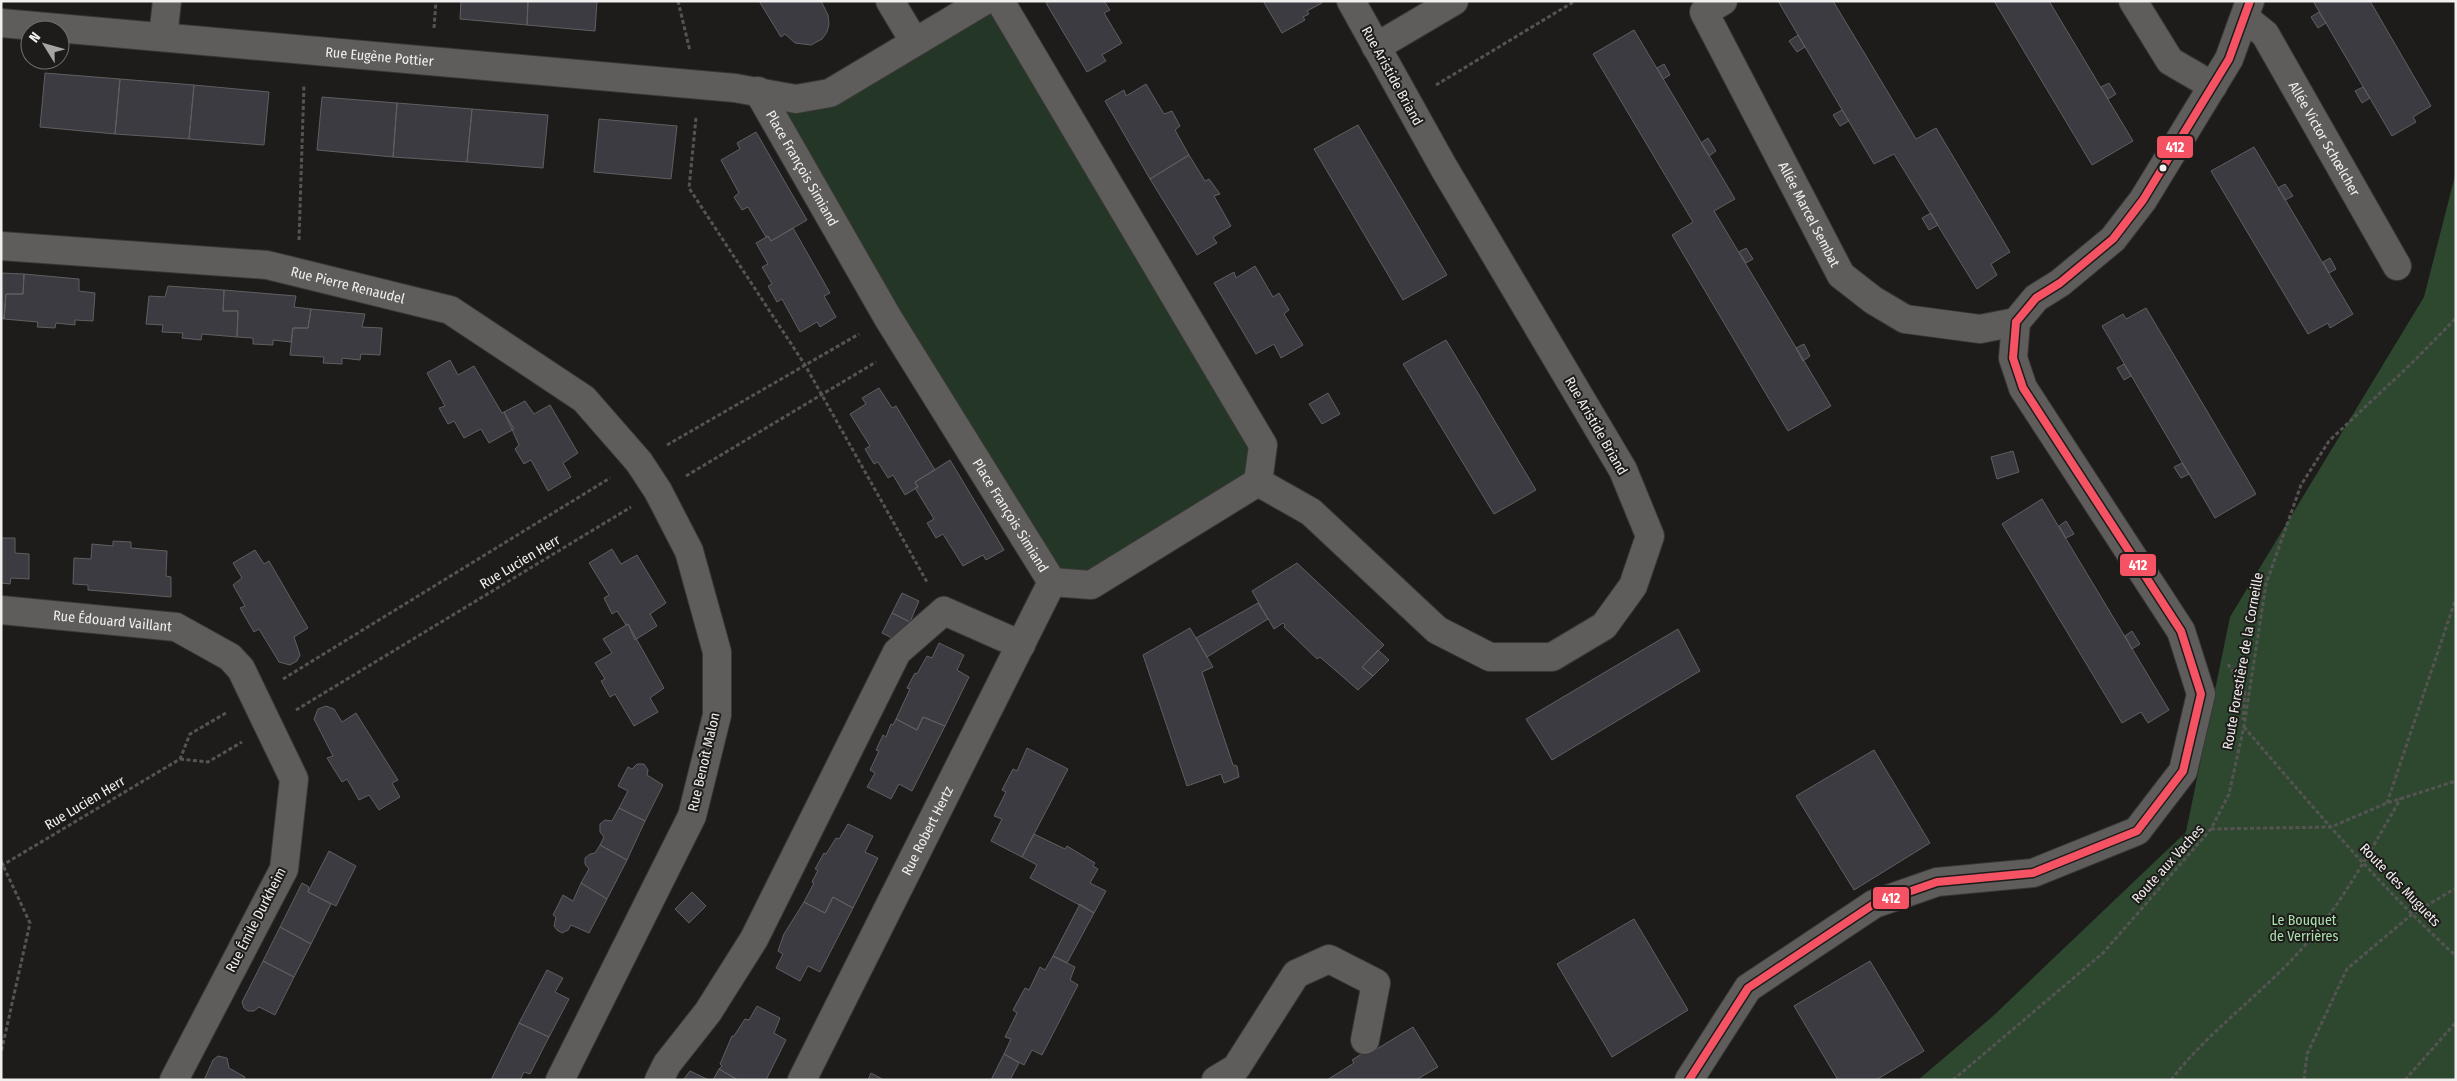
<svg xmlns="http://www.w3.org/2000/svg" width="2457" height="1081" font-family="'Fira Sans Condensed',sans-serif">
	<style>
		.green { fill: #243625 }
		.forest { fill: #2e4830 }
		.building { fill: #3c3b42; stroke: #605f60 }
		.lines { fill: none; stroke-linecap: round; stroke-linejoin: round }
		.minor-casing { stroke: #393837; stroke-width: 30 }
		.path { stroke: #555453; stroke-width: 3; stroke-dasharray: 4 2.5; stroke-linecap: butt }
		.minor { stroke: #5e5d5c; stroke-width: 28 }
		.bus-1-casing { stroke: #1e1c1a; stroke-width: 11 }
		.bus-1 { stroke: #f55363; stroke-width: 8 }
		.bus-dot { fill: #f0efed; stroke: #1e1c1a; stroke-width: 2 }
		.labels { text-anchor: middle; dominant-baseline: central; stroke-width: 4; stroke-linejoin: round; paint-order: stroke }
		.street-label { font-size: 14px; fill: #f0efed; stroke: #1e1c1a }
		.park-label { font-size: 14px; fill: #abe0ae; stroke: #1e1c1a }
		.line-badge { stroke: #1e1c1a; stroke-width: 2 }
		.badge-label { font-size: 14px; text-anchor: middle; font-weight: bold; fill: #fff }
	</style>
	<rect width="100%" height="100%" fill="#1d1c1b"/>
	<path class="green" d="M984,1L1263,445L1258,482L1091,585L1052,582L758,91L796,99Z"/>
	<path class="forest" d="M2456,172V1080H1918L1992,1017L2186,832L2230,617L2424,297Z"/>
	<path class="building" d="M461,1H528L527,25L460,19Z
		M528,1H597L595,31L527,25Z
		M759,1H821L828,15L829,24L827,32L822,39L811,45L795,43L785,34L781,37Z
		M1049,1H1104L1110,10L1104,13L1122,43L1102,55L1106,61L1087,72L1046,3Z
		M1263,1H1321L1322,3L1307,11L1309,14L1303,17L1305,20L1282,33Z
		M1778,1H1833L1916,139L1936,128L2010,252L1991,264L1997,275L1977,289L1894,154L1874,164Z
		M1994,1H2049L2133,141L2092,165Z
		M2313,1H2370L2431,106L2413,117L2416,122L2392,136Z
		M2319,12L2326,23L2318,28L2311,17Z
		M1634,30L1735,199L1714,211L1831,406L1788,431L1672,235L1693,222L1593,54Z
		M1798,35L1805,47L1797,52L1789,41Z
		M1664,64L1670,75L1663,79L1657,68Z
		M45,73L120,79L115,134L40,127Z
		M120,79L194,85L189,139L115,134Z
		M2109,83L2116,94L2108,99L2101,87Z
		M1146,84L1164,114L1172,111L1180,126L1175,130L1189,155L1150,179L1105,101L1124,90L1126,96Z
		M194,85L269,92L264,145L189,139Z
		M2363,87L2370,98L2362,103L2355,91Z
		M322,97L397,103L393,157L317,150Z
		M397,103L472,109L467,162L393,157Z
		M472,109L548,115L543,168L467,162Z
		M1842,110L1849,121L1840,126L1833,115Z
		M599,119L677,126L671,179L594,172Z
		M1358,125L1447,275L1403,300L1314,149Z
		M756,132L807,220L771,241L768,236L766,237L748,207L742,210L734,197L739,193L721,160L740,149L737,143Z
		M1708,138L1716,151L1709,156L1701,143Z
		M2254,147L2353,314L2330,328L2328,323L2308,334L2211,171Z
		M1189,155L1205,181L1209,179L1220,194L1214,196L1231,226L1213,237L1217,243L1197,255L1150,179Z
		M2285,184L2293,196L2285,200L2278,188Z
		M1931,213L1938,225L1929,230L1922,218Z
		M793,228L830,293L824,296L836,317L820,327L817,322L800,332L782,299L777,302L768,286L772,284L762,267L768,264L756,243L768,236L771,241Z
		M1746,248L1753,259L1746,263L1739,252Z
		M2330,258L2336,269L2329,273L2323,262Z
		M1255,266L1273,297L1279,293L1289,310L1284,314L1303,345L1281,358L1274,344L1256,354L1214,283L1234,272L1236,278Z
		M1,273L24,274L23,294H6L4,319L1,318Z
		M24,274L79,279V291L95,293L93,321L75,320V325L56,323L55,328L37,327L38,322L4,319L6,294H23Z
		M168,286L224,290L223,311H238L237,337L202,334L201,340L182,338L183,333L162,332L163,325L146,324L149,296L165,297Z
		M224,290L296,296L294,307L311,309L308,328H293L291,342L273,340V345L253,344V338L237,337L238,311H223Z
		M2146,308L2256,494L2215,518L2102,326L2123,314L2126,319Z
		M311,309L365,314L362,327L382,328L380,355L361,354L360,360L342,358V364L323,363L324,357L290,355L293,328H308Z
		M1446,340L1536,490L1494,514L1403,364Z
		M1804,344L1810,356L1803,361L1796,348Z
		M450,360L458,375L474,366L502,413L504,412L514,429L489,443L481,429L464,438L454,421L448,424L439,408L445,406L427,373Z
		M2124,364L2131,376L2124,380L2117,368Z
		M879,388L892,408L896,406L935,470L915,482L918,487L905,495L893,475L888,478L878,462L874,464L865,449L870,446L850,414L866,404L862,398Z
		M1328,393L1340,414L1322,424L1309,404Z
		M525,401L534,414L550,405L578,453L563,463L571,477L548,491L531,460L524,464L515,449L519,445L504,412Z
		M2013,451L2019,472L1997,479L1991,457Z
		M950,460L1004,550L986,560L983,555L963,566L943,534L936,538L927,523L934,519L915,488L918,487L915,482Z
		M2182,463L2189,474L2181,478L2174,467Z
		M2042,499L2169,710L2148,723L2141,712L2122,723L2002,524Z
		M2066,521L2074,534L2066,538L2059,526Z
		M1,538H15V553L29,554V579L11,578L10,584L1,583Z
		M113,541L131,542V548L167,551L166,576L171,577V597L88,590V585L73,584L74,558L91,559L92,544L113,546Z
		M612,549L621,564L637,555L666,603L650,614L657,626L635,640L628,624L626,625L617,611L612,614L604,598L609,595L589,563Z
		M255,550L264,564L269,561L308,628L294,637L300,655L297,661L290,665L279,662L259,629L254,632L240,608L245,606L233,585L242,578L233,563Z
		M1297,563L1384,645L1362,667L1373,676L1358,690L1320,657L1317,659L1284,627L1285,625L1283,623L1274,629L1252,591Z
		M902,593L919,601L910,622L892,613Z
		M1258,603L1268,619L1207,657L1196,638Z
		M892,613L910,622L900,642L882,633Z
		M628,624L664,688L650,698L658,712L634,726L615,694L610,697L601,681L605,679L595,663L612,653L603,639Z
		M1190,628L1213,667L1202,672L1233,765L1237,766L1239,777L1224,783L1221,774L1187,786L1143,655Z
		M1678,629L1700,671L1552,760L1526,719Z
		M2132,631L2140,644L2132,649L2125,636Z
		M939,643L964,655L957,670L969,677L945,726L923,717L917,730L896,719L910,689L907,688L915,673L917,674L927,656L932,658Z
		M1378,650L1389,660L1373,676L1362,667Z
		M326,706L334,709L342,722L356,713L398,780L392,783L400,797L379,810L369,795L359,800L347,779L342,782L327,758L333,756L314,719L318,709Z
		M923,717L945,726L912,791L899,784L891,799L867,787L875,773L870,770L879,751L876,750L883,735L886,737L891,724L893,725L896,719L917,730Z
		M1027,748L1068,769L1022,857L991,841L1002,819L994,816L1006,792L1002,790L1013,769L1017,771Z
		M1874,750L1930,843L1854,890L1796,796Z
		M637,764H644L648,770L647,775L663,785L645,821L619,808L628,791L618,786L628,767L632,769Z
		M619,808L645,821L627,860L600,845L604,837L600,832V824L605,820L612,821Z
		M848,824L873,836L865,852L878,858L853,908L833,897L825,913L804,902L814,883L812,882L818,870L815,869L824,853L826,854L836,838L839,839Z
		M1034,834L1065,849L1067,846L1095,863L1093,866L1098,869L1090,883L1106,891L1094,913L1030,878L1037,865L1022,857Z
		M600,845L627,860L607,899L581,883L589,869L585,864V858L590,854L595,853Z
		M329,851L356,866L336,906L308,892Z
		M302,883L309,887L308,892L331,904L311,944L280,927Z
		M581,883L607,899L589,933L571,925L568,930L562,933L557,930L554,926L556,917L553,915L563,895L573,901Z
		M692,892L706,906L689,923L675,909Z
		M833,897L853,908L820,972L808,966L800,981L776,968L783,954L778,951L784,934L804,902L825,913Z
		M1080,904L1094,913L1067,963L1053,956Z
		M1634,919L1688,1010L1612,1057L1557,964Z
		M280,927L311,944L294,977L263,961Z
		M1053,956L1075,967L1070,980L1078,985L1042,1055L1032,1050L1024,1065L1004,1054L1011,1039L1005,1037L1017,1013L1013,1010L1025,988L1029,990L1040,967L1045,970Z
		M263,961L294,977L275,1015L259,1007L254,1011H248L244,1008L242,1002Z
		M1870,961L1924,1051L1876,1080H1838L1794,1006Z
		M547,970L563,978L555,992L569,999L549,1037L519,1023Z
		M757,1006L780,1018L774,1033L786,1040L766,1080H738L719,1069L722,1066L720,1064L732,1036H734L745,1019L749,1020Z
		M519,1023L549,1037L530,1074L524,1072L520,1080H491Z
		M1413,1027L1438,1067L1416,1080H1327L1354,1063L1352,1060L1373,1047L1375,1050Z
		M1004,1054L1019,1063L1010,1080H991Z
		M218,1056L227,1058L229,1068L245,1077L243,1080H204L213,1060Z
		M719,1069L738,1080H713Z
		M690,1071L709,1080H683Z
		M871,1073L884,1080H868Z"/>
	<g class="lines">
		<defs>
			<g id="minor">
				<path d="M890,1L914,41"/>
				<path d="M1000,1L1263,445L1258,482"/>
				<path id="s1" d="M1723,1L1704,12L1841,275L1873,300L1905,319L1980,329L2016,322"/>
				<path d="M2133,1L2170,61L2213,86"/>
				<path id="s2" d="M2245,18L2265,34L2397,266"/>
				<path id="s3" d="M1,23L735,88L796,99L830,93L984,1"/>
				<path d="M163,37L167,1"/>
				<path d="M1376,47L1454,1"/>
				<path id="s4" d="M758,91L888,318L1052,582"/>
				<path id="s5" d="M1,246L267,265L450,310L584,399L639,462L658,491L689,551L717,652V715L692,816L560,1080"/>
				<path d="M2016,322L2036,298L2060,283L2113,239L2143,200L2229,59L2250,1"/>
				<path d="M1258,482L1311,512L1437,630L1490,657H1552L1604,626L1633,586L1650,536L1623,470L1444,168L1351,1"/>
				<path d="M1052,582L1091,585L1258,482"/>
				<path id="s6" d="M1,610L176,627L230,657L241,669L294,779L284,869L174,1080"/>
				<path d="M659,1080L667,1064L708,1012L754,939L897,652L944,611L1021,645"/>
				<path id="s7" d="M802,1080L1052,582"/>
				<path d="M1216,1080L1236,1068L1296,974L1329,959L1376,983L1365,1040"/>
				<path d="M1689,1080L1748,988L1874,904L1937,882L2033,873L2137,831L2183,771L2201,694L2181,631L2023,388L2013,358L2016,322"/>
			</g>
		</defs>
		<use href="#minor" class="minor-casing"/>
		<path class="path" d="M678,1L690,51
			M434,28L436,1
			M1436,85L1575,1
			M696,118L689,188L805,365L927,582
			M299,240L304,84
			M667,445L859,334
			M686,476L876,362
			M2228,664L2245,690L2243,720
			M283,679L610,478
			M296,710L631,507
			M2244,727C2312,806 2379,886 2456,956
			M180,759L208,762L242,742
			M2387,803L2456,598
			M2211,829L2331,827L2387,803L2456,781
			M1,861L30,923L1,1053
			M1,866L180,759L190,734L226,713
			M1953,1080L2103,953L2211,829L2229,794L2244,726L2266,584L2301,485L2329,441L2412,363L2456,318
			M2171,1080C2208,1032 2258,997 2298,953C2340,908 2370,851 2401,798
			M2304,1080L2307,1054L2347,969L2411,915L2456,888
			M2405,1080L2456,1022"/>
		<use href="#minor" class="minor"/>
		<defs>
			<path id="bus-1" d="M2016,322L2036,298L2060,283L2113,239L2143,200L2229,59L2250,1
				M1689,1080L1748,988L1874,904L1937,882L2033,873L2137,831L2183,771L2201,694L2181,631L2023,388L2013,358L2016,322"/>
		</defs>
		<use href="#bus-1" class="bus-1-casing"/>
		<use href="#bus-1" class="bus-1"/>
	</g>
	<circle class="bus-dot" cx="2163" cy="168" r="4.5"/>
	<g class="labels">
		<g class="street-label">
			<text stroke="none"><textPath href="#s3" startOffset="380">Rue Eugène Pottier</textPath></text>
			<text transform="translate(1392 76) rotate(61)">Rue Aristide Briand</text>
			<text stroke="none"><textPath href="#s2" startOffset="146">Allée Victor Schœlcher</textPath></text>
			<text stroke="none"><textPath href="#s4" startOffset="89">Place François Simiand</textPath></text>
			<text stroke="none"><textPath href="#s1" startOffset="250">Allée Marcel Sembat</textPath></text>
			<text stroke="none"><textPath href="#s5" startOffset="350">Rue Pierre Renaudel</textPath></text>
			<text transform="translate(1596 426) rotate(60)">Rue Aristide Briand</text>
			<text stroke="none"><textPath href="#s4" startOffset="494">Place François Simiand</textPath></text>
			<text transform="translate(520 562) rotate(-31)">Rue Lucien Herr</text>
			<text stroke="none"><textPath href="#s6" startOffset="112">Rue Édouard Vaillant</textPath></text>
			<text transform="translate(2243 661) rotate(-80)">Route Forestière de la Corneille</text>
			<text transform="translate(704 762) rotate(-77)">Rue Benoît Malon</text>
			<text transform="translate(85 803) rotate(-31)">Rue Lucien Herr</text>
			<text stroke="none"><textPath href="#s7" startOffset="279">Rue Robert Hertz</textPath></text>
			<text transform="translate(2168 864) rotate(-48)">Route aux Vaches</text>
			<text transform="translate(2400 885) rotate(46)">Route des Muguets</text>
			<text transform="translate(256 920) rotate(-63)">Rue Émile Durkheim</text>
		</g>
		<g class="park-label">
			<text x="2304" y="920">Le Bouquet<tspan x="2304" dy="16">de Verrières</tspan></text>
		</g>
	</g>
	<g class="line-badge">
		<rect x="2156" y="135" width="38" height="24" rx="5" fill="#f55363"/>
		<rect x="2119" y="553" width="38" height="24" rx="5" fill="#f55363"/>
		<rect x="1872" y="886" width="38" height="24" rx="5" fill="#f55363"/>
	</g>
	<g class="badge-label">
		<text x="2175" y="152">412</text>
		<text x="2138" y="570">412</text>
		<text x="1891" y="903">412</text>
	</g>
	<rect width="2457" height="1081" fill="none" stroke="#f0efed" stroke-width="5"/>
	<g transform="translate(45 45) rotate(307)"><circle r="24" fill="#1e1c1a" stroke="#72706e"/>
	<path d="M0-4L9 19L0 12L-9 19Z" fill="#a6a5a4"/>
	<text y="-8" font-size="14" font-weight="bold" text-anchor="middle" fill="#f0efed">N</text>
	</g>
</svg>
